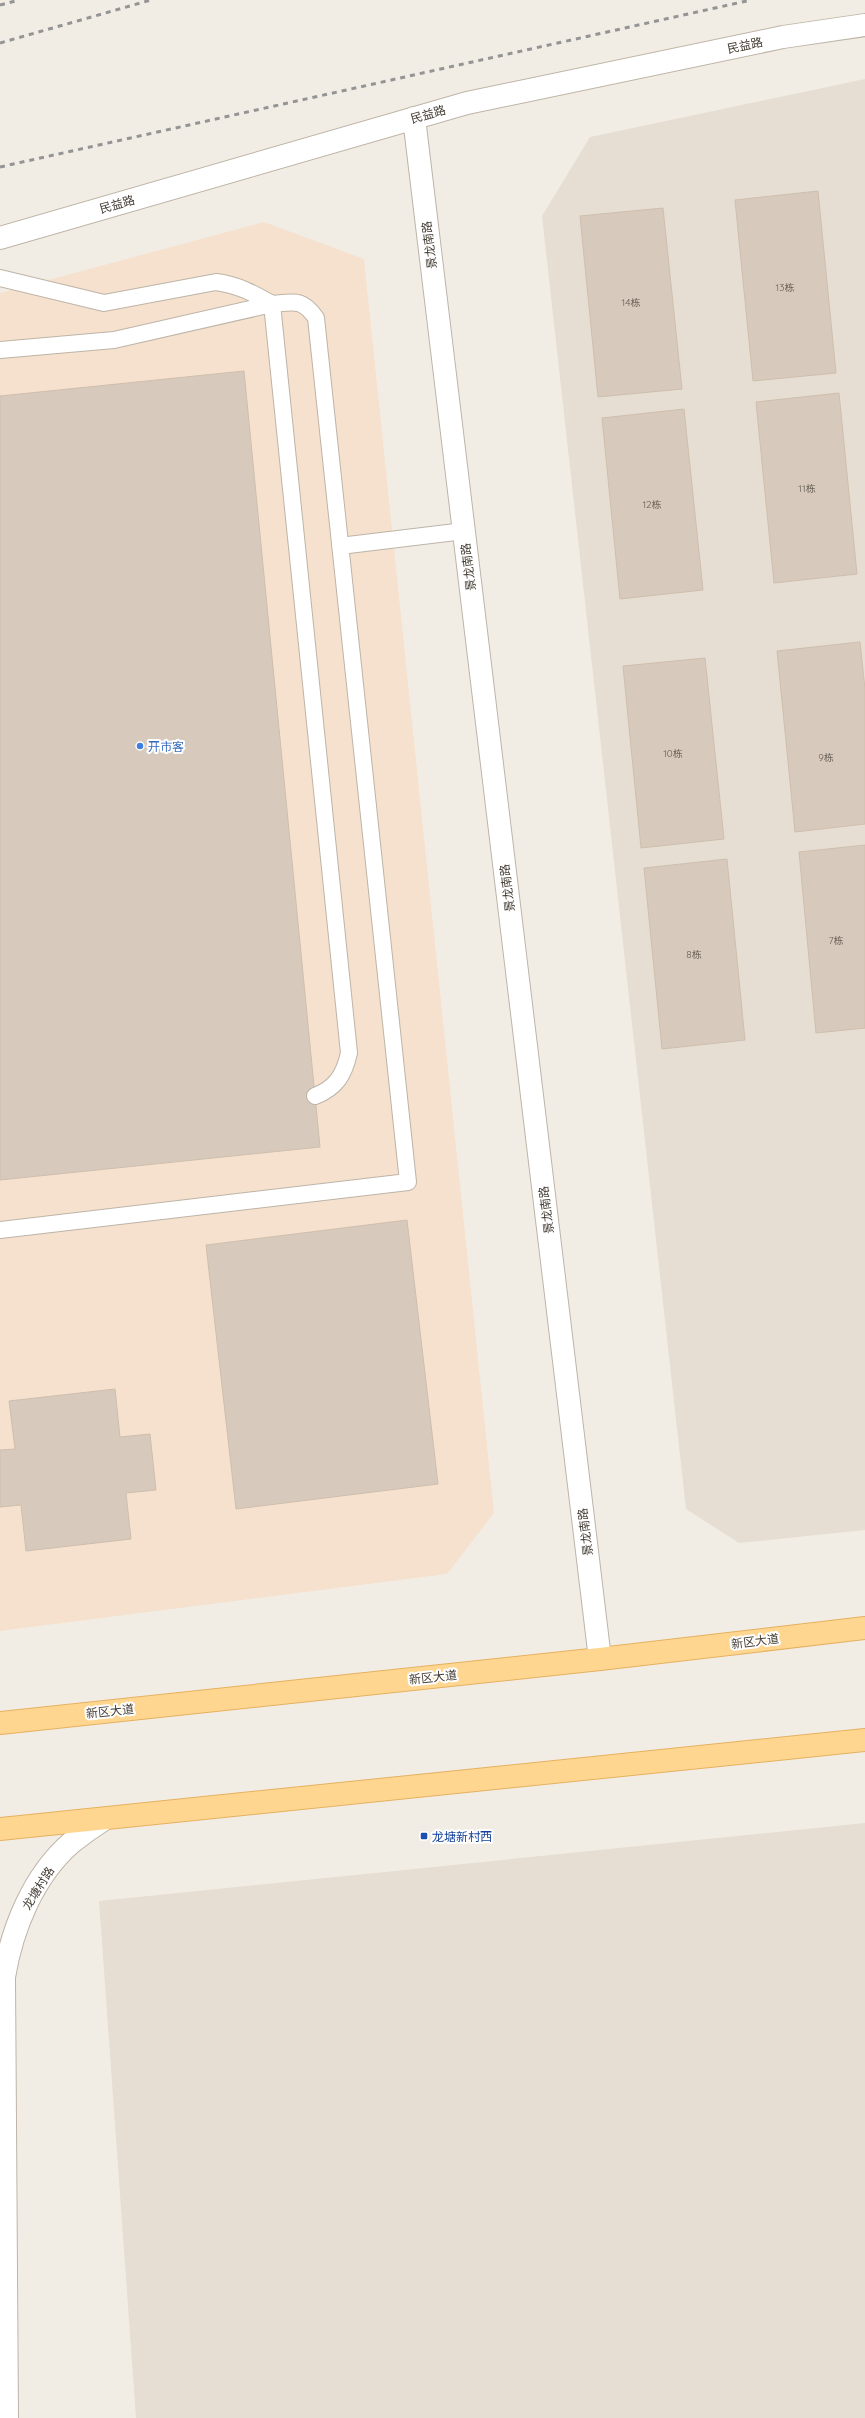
<svg xmlns="http://www.w3.org/2000/svg" width="865" height="2418" font-family="Quicksand,'Noto Sans SC',sans-serif">
	<style>
		.residential { fill: #e6ded2 }
		.commercial { fill: #f5e1ce }
		.building { fill: #d7cabc; stroke: #cfbead }
		.lines { fill: none; stroke-linecap: round; stroke-linejoin: round }
		.service-casing { stroke: #beb4a7; stroke-width: 18 }
		.minor-casing { stroke: #beb4a7; stroke-width: 24 }
		.tertiary-casing { stroke: #beb4a7; stroke-width: 24 }
		.primary-casing { stroke: #e5b160; stroke-width: 24 }
		.service { stroke: #fff; stroke-width: 16 }
		.minor { stroke: #fff; stroke-width: 22 }
		.tertiary { stroke: #fff; stroke-width: 22 }
		.primary { stroke: #ffd690; stroke-width: 22 }
		.rail { stroke: #949494; stroke-width: 3; stroke-dasharray: 5 5; stroke-linecap: butt }
		.shop-dot { fill: #3f7fe0; stroke: #fff; stroke-width: 1.5 }
		.transit-dot { fill: #1a4fb4; stroke: #fff; stroke-width: 1.5 }
		.labels { text-anchor: middle; dominant-baseline: central; stroke-width: 4; stroke-linejoin: round; paint-order: stroke }
		.number-label { font-size: 10px; fill: #696056 }
		.street-label { font-size: 12px; fill: #443d34; stroke: #fff }
		.shop-label { font-size: 12px; fill: #366cbe; stroke: #fff; text-anchor: start }
		.transit-label { font-size: 12px; fill: #164399; stroke: #fff; text-anchor: start }
	</style>
	<rect width="100%" height="100%" fill="#f2ede4"/>
	<path class="residential" d="M865,79V1530L739,1543L686,1509L542,216L590,137Z
		M865,1823V2418H136L99,1901Z"/>
	<path class="commercial" d="M264,222L364,259L494,1513L447,1574L0,1631V293Z"/>
	<path class="building" d="M818,191L836,373L753,381L735,200Z
		M663,208L682,389L598,397L580,216Z
		M244,371L320,1147L0,1180V396Z
		M839,393L857,574L774,583L756,402Z
		M684,409L703,590L620,599L602,418Z
		M860,642L865,689V824L795,832L777,651Z
		M705,658L724,839L641,848L623,666Z
		M865,845V1028L816,1033L799,852Z
		M727,859L745,1040L662,1049L644,868Z
		M407,1220L438,1484L236,1509L206,1245Z
		M115,1389L120,1437L150,1434L156,1490L126,1493L131,1539L26,1551L21,1505L0,1507V1450L15,1449L9,1401Z"/>
	<g class="lines">
		<defs>
			<path id="service" d="M0,278L104,303L216,282C238,285 253,293 272,304L349,1053C344,1075 336,1088 315,1096
				M0,350L114,340L272,304C294,302 302,298 316,318L408,1182L0,1230
				M340,546L464,531"/>
			<path id="minor" d="M7,2418L4,1977C12,1929 33,1876 71,1843C81,1835 92,1827 103,1820"/>
			<path id="tertiary" d="M414,118L600,1659
				M0,238L467,103L783,37L865,25"/>
			<path id="primary" d="M0,1723L600,1659L865,1628
				M0,1829L865,1740"/>
		</defs>
		<use href="#service" class="service-casing"/>
		<use href="#minor" class="minor-casing"/>
		<use href="#tertiary" class="tertiary-casing"/>
		<use href="#primary" class="primary-casing"/>
		<use href="#service" class="service"/>
		<use href="#minor" class="minor"/>
		<use href="#tertiary" class="tertiary"/>
		<use href="#primary" class="primary"/>
		<path class="rail" d="M0,5L19,0
			M0,43L151,0
			M0,167L751,0"/>
	</g>
	<circle class="shop-dot" cx="140" cy="746" r="4"/>
	<rect class="transit-dot" x="420" y="1832" width="8" height="8" rx="2"/>
	<g class="labels">
		<g class="number-label">
			<text x="785" y="287">13栋</text>
			<text x="631" y="302">14栋</text>
			<text x="807" y="488">11栋</text>
			<text x="652" y="504">12栋</text>
			<text x="673" y="753">10栋</text>
			<text x="826" y="757">9栋</text>
			<text x="836" y="940">7栋</text>
			<text x="694" y="954">8栋</text>
		</g>
		<g class="street-label">
			<text transform="translate(745 45) rotate(-12)">民益路</text>
			<text transform="translate(428 114) rotate(-16)">民益路</text>
			<text transform="translate(117 204) rotate(-16)">民益路</text>
			<text transform="translate(429 245) rotate(-97)">景龙南路</text>
			<text transform="translate(468 567) rotate(-97)">景龙南路</text>
			<text transform="translate(507 888) rotate(-97)">景龙南路</text>
			<text transform="translate(546 1210) rotate(-97)">景龙南路</text>
			<text transform="translate(585 1532) rotate(-97)">景龙南路</text>
			<text transform="translate(755 1641) rotate(-7)">新区大道</text>
			<text transform="translate(433 1677) rotate(-6)">新区大道</text>
			<text transform="translate(110 1711) rotate(-6)">新区大道</text>
			<text transform="translate(38 1888) rotate(-58)">龙塘村路</text>
		</g>
		<g class="shop-label">
			<text x="148" y="746">开市客</text>
		</g>
		<g class="transit-label">
			<text x="432" y="1836">龙塘新村西</text>
		</g>
	</g>
</svg>
